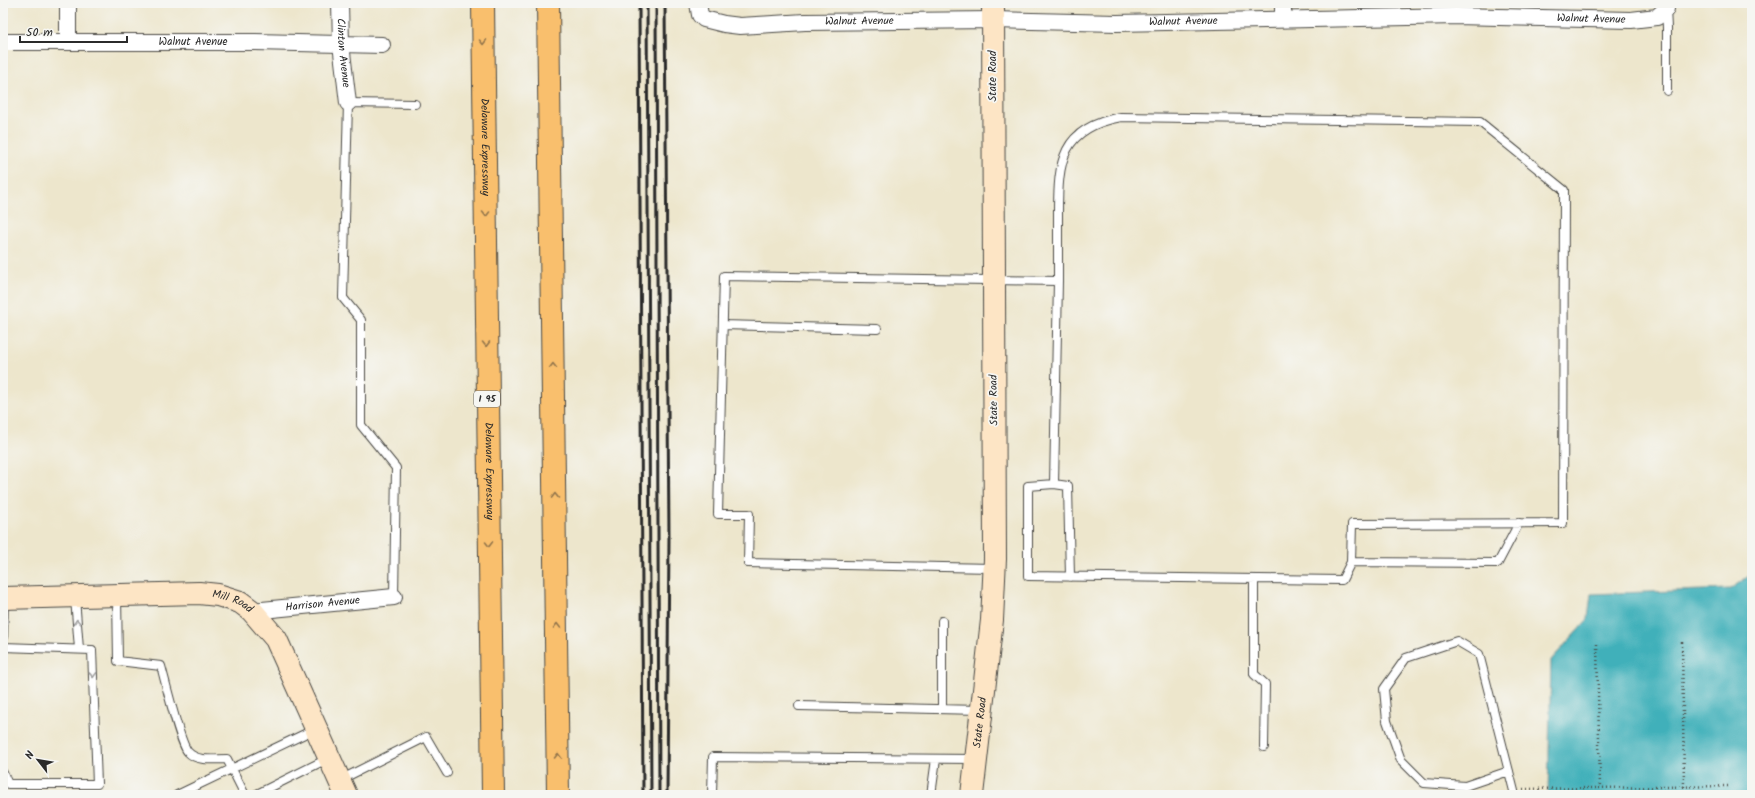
<svg xmlns="http://www.w3.org/2000/svg" width="1755" height="798" font-family="Kalam,sans-serif">
	<style>
		.water { fill: #40b0ba; stroke: #366e72 }
		.lines { fill: none; stroke-linecap: round; stroke-linejoin: round }
		.lane-casing { stroke: #484743; stroke-width: 10 }
		.street-casing { stroke: #484743; stroke-width: 18 }
		.secondary-casing { stroke: #484743; stroke-width: 24 }
		.highway-casing { stroke: #484743; stroke-width: 24 }
		.path { stroke: #484743; stroke-width: 2.5; stroke-dasharray: 1 3; stroke-linecap: butt }
		.lane { stroke: #fff; stroke-width: 8 }
		.street { stroke: #fff; stroke-width: 16 }
		.secondary { stroke: #fde5c5; stroke-width: 22 }
		.highway { stroke: #f9bf6d; stroke-width: 22 }
		.rail { stroke: #2b2b2b; stroke-width: 3 }
		.oneway { stroke: #92754c }
		.oneway2 { stroke: #a0a0a0 }
		.labels { text-anchor: middle; dominant-baseline: central; stroke-width: 3.5; stroke-linejoin: round; paint-order: stroke }
		.shield { fill: #f6f6f2; stroke: #686867; stroke-width: 1 }
		.shield-label { font-size: 10px; font-weight: bold; fill: #2b2b2b }
		.street-label { font-size: 11px; fill: #2b2b2b; stroke: #f6f6f2 }
	</style>
	<rect width="100%" height="100%" fill="#f6f6f2"/>
	<filter id="ink" filterUnits="userSpaceOnUse"><feTurbulence type="fractalNoise" baseFrequency=".025" numOctaves="2"/><feDisplacementMap in="SourceGraphic" scale="8" xChannelSelector="R" yChannelSelector="G"/><feConvolveMatrix kernelMatrix="1 2 1 2 8 2 1 2 1" color-interpolation-filters="sRGB"/></filter>
	<filter id="wash" filterUnits="userSpaceOnUse"><feTurbulence type="fractalNoise" baseFrequency=".012" numOctaves="4" result="noise"/><feDisplacementMap in="SourceGraphic" scale="16" xChannelSelector="R" yChannelSelector="G"/><feGaussianBlur stdDeviation="0.9" result="paint"/><feColorMatrix in="noise" values="0 0 0 0 0 0 0 0 0 0 0 0 0 0 0 0 0 1.4 0 .05"/><feComposite in="paint" operator="in"/></filter>
	<g filter="url(#wash)">
		<rect width="100%" height="100%" fill="#ede6cc"/>
		<path class="water" d="M1752,574V683L1747,684L1752,712V795H1548L1551,660L1588,619L1591,594L1730,589Z"/>
	</g>
	<g filter="url(#ink)">
		<g class="lines">
			<defs>
				<path id="lane" d="M1666,9L1667,28V91
					M723,325L877,329
					M1054,484L1068,486L1070,577
					M1351,562L1498,563L1519,523
					M993,568L748,563L749,514H718L724,276L1058,281L1054,484L1028,486V576L1342,580L1351,562L1352,524L1563,523L1564,190L1480,122L1121,117C1061,128 1058,161 1058,214C1058,236 1058,259 1058,281
					M1254,579V674L1265,684L1264,747
					M117,596L118,661L161,666C165,680 180,744 188,752C197,762 214,759 227,759L245,795
					M394,597L396,468L361,425V320L343,298L348,103L415,104
					M75,598L79,649
					M942,621V709
					M3,644L4,598
					M3,647L92,650L97,784H8L3,773
					M799,706L981,710
					M1509,771L1465,786L1424,783L1401,760L1387,721L1384,689L1406,658L1457,641L1479,654L1515,795
					M340,780L426,737L447,773
					M177,795L315,729
					M255,795L329,758
					M712,795L713,757L976,759
					M931,795L936,759"/>
				<g id="street">
					<path d="M68,3V42"/>
					<path id="s1" d="M340,3L341,44L348,103"/>
					<path id="s2" d="M698,3L700,15L704,19L724,24L740,26L805,22L993,20L1117,23L1456,16L1631,20L1657,17L1666,9L1665,3"/>
					<path d="M1283,3V19"/>
					<path id="s3" d="M3,42H255L382,45"/>
					<path id="s4" d="M252,611L394,597"/>
				</g>
				<g id="secondary">
					<path id="s5" d="M3,598L199,593L218,595L240,602L252,611L276,639L346,795"/>
					<path id="s6" d="M972,795L992,620L995,559L993,3"/>
				</g>
				<g id="highway">
					<path id="s7" d="M483,3L493,795"/>
					<path d="M548,3L558,795"/>
				</g>
			</defs>
			<use href="#lane" class="lane-casing"/>
			<use href="#street" class="street-casing"/>
			<use href="#secondary" class="secondary-casing"/>
			<use href="#highway" class="highway-casing"/>
			<path class="path" d="M1682,642L1684,787
				M1597,644L1600,788
				M1523,789L1731,786"/>
			<use href="#lane" class="lane"/>
			<use href="#street" class="street"/>
			<use href="#secondary" class="secondary"/>
			<use href="#highway" class="highway"/>
			<path class="rail" d="M639,3L643,795
				M647,3L651,795
				M656,3L659,795
				M665,3L669,537L667,795"/>
		</g>
		<defs><path id="oneway-chevron" d="M-2-3.5L2.5 0L-2 3.5" fill="none" stroke-width="1.6" stroke-linecap="round" stroke-linejoin="round"/></defs>
		<g class="oneway">
			<use href="#oneway-chevron" transform="translate(483 42) rotate(89)"/>
			<use href="#oneway-chevron" transform="translate(486 214) rotate(90)"/>
			<use href="#oneway-chevron" transform="translate(486 344) rotate(89)"/>
			<use href="#oneway-chevron" transform="translate(553 366) rotate(-91)"/>
			<use href="#oneway-chevron" transform="translate(555 496) rotate(-91)"/>
			<use href="#oneway-chevron" transform="translate(489 544) rotate(89)"/>
			<use href="#oneway-chevron" transform="translate(557 626) rotate(-90)"/>
			<use href="#oneway-chevron" transform="translate(558 756) rotate(-90)"/>
		</g>
		<g class="oneway2">
			<use href="#oneway-chevron" transform="translate(77 622) rotate(-94)"/>
			<use href="#oneway-chevron" transform="translate(93 675) rotate(88)"/>
		</g>
	</g>
	<g class="labels">
		<rect class="shield" x="474" y="391" width="26" height="16" rx="3"/>
		<g class="shield-label">
			<text x="487" y="399">I 95</text>
		</g>
		<g class="street-label">
			<text stroke="none"><textPath href="#s2" startOffset="906">Walnut Avenue</textPath></text>
			<text stroke="none"><textPath href="#s2" startOffset="498">Walnut Avenue</textPath></text>
			<text stroke="none"><textPath href="#s2" startOffset="174">Walnut Avenue</textPath></text>
			<text stroke="none"><textPath href="#s3" startOffset="190">Walnut Avenue</textPath></text>
			<text stroke="none"><textPath href="#s1" startOffset="50">Clinton Avenue</textPath></text>
			<text transform="translate(993 76) rotate(-90)">State Road</text>
			<text stroke="none"><textPath href="#s7" startOffset="144">Delaware Expressway</textPath></text>
			<text transform="translate(994 400) rotate(-91)">State Road</text>
			<text stroke="none"><textPath href="#s7" startOffset="468">Delaware Expressway</textPath></text>
			<text stroke="none"><textPath href="#s5" startOffset="231">Mill Road</textPath></text>
			<text stroke="none"><textPath href="#s4" startOffset="71">Harrison Avenue</textPath></text>
			<text stroke="none"><textPath href="#s6" startOffset="73">State Road</textPath></text>
		</g>
	</g>
	<rect width="1755" height="798" fill="none" stroke="#f6f6f2" stroke-width="16"/>
	<g transform="translate(38 760) rotate(301)" stroke="#f6f6f2" stroke-width="3" paint-order="stroke">
	<path d="M0-3L7 15L0 10L-7 15Z" fill="#2b2b2b"/>
	<text y="-6" font-size="11" font-weight="bold" text-anchor="middle" fill="#2b2b2b">N</text>
	</g>
	<path d="M20 36v6h107v-6" fill="none" stroke="#2b2b2b" stroke-width="2"/>
	<text x="26" y="36" font-size="12" fill="#2b2b2b" stroke="#f6f6f2" stroke-width="3" paint-order="stroke">50 m</text>
</svg>
